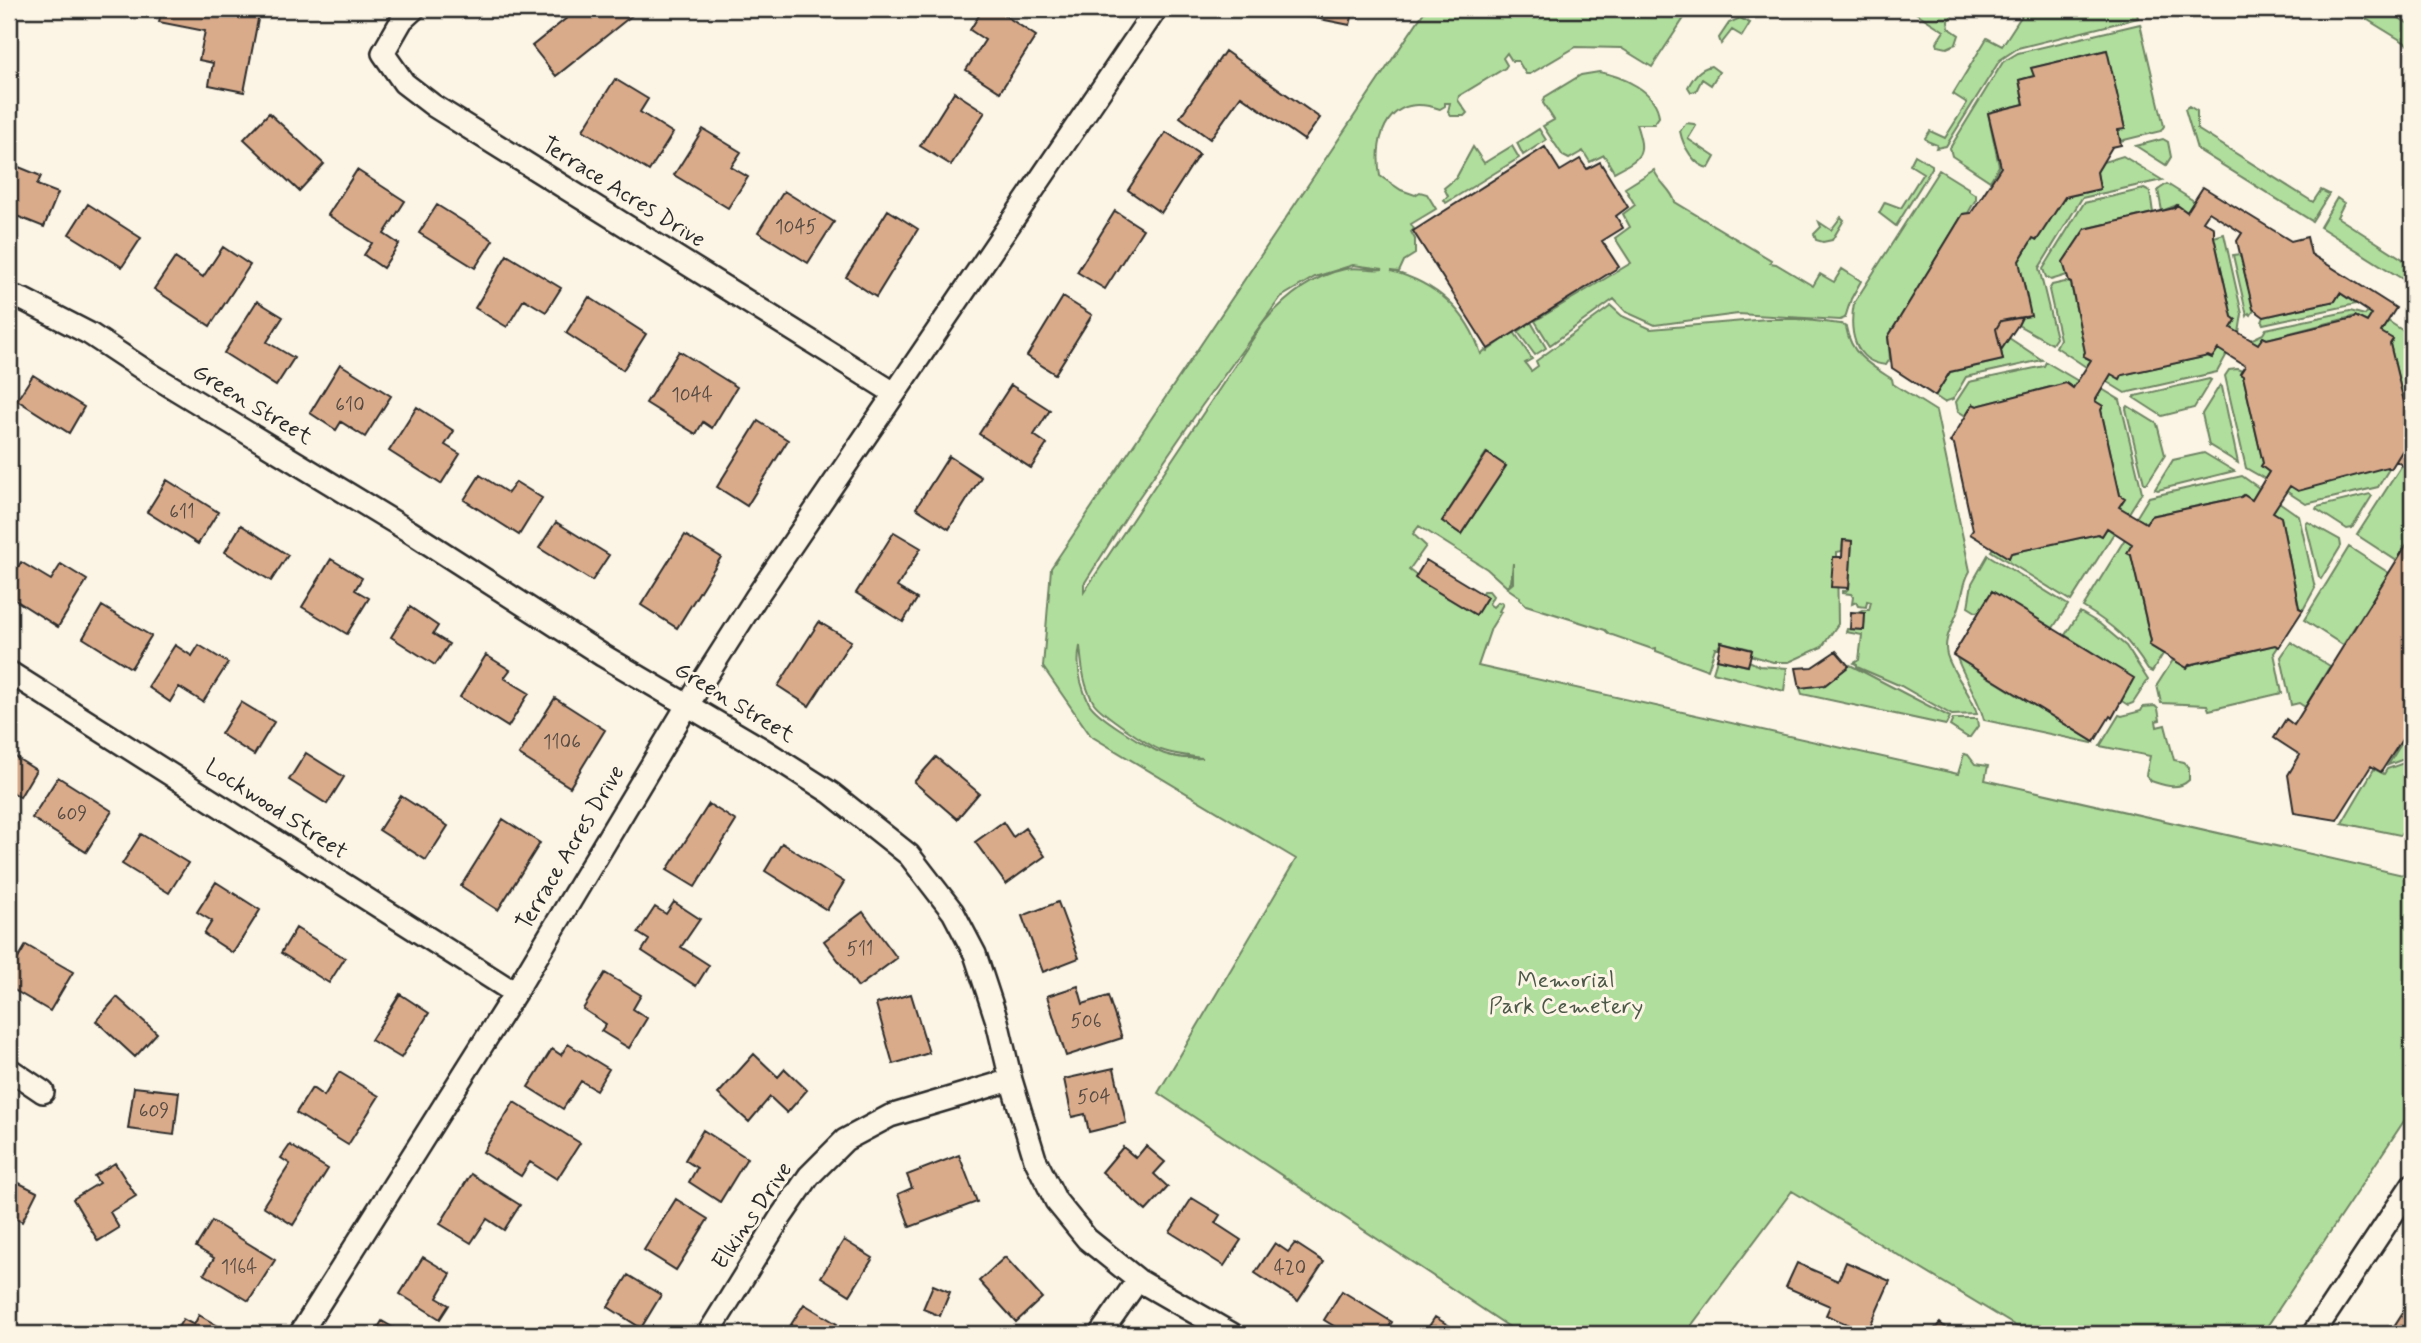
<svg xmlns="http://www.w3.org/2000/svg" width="2421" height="1343" font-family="Mynerve,sans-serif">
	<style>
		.green { fill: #b0de9c; stroke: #6e8464; stroke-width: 2; fill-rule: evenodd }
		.building { fill: #d9ab8b; stroke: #2b2b2b; stroke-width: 2; fill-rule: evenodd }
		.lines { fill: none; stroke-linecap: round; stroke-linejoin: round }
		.minor-casing { stroke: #2b2b2b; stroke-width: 26 }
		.minor { stroke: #fcf5e5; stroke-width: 21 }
		.labels { text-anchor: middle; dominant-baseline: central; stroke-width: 6; stroke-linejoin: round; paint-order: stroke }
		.number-label { font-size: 19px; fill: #564b43 }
		.street-label { font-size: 23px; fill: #2b2b2b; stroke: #fcf5e5 }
		.park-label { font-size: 23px; fill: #4c5847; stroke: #fcf5e5 }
	</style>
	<rect width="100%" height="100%" fill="#fcf5e5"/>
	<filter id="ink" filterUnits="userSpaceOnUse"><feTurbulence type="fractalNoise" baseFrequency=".0143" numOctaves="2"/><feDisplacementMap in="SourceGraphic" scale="14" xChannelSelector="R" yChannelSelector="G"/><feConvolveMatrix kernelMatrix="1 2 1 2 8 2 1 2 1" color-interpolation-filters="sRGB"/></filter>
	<g filter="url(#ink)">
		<path class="green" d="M1426,9H1690L1652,67L1621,48L1576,47L1530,74H1526L1518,61H1512L1507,53L1503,58L1507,65L1505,68L1459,96L1458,100L1467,113L1464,116H1451L1448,112L1450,103H1445V106L1440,109C1390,92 1373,134 1380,176L1401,190L1415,195L1420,192L1427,194L1436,209L1411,224L1414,229L1411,232L1415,239V254L1404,261L1399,272L1391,271C1435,283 1467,310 1481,354L1485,350L1487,351L1514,332L1532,359L1525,363L1531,371L1538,366L1536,361L1611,306L1622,316L1651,329L1767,319H1797L1841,324L1846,327C1851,355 1870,365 1892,379L1893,384L1936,411L1970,571C1962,584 1963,599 1957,613C1952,626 1943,640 1947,655C1953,676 1972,693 1977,714L1952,715L1901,686L1857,667V665L1854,663L1859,660L1862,635L1846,632L1847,629L1864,630L1865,613L1858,612L1862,610H1869L1871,602L1867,601L1866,607L1858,606L1856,602L1852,604L1853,597L1851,594L1842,593V591H1846L1849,588L1852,541L1843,540L1842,551L1837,552L1838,624L1822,647L1789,662H1773L1750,655L1751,649L1721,642L1718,648H1715L1708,670L1656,651V648L1652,649L1609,634L1605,630L1526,605L1520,599V597L1507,588L1513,583V563L1511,582L1507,587L1487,569L1419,526L1413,534L1426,546L1409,570L1417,576L1416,579L1476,615L1487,597L1482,593L1483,591H1489L1493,596L1489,604L1493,607L1497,603L1501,602L1503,604L1499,611L1501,612L1491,628L1478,666L1958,774L1964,754L1968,755L1975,764L1988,766L1985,780L2412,877V1109L2262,1334H2029L1792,1191L1685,1334H1520L1158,1093L1296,859L1091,736L1043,667L1051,568ZM1353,265L1383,269C1372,271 1358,266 1345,269C1312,276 1286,297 1264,322L1084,592V584L1133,506L1201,407L1281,297L1315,277ZM1486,453L1506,466L1461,534L1442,521ZM1080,646C1082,667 1083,685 1094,703C1101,713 1149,746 1161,750C1175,755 1189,756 1203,758C1188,759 1169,757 1155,750C1140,742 1097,717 1089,703C1080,685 1076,666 1080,646Z
			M1910,9H1957L1948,21L1949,28L1959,35L1956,44L1947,48L1938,46L1937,42L1944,31Z
			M2026,9H2136L2138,18L2018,48L2000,60L1946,146L1936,148L1937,145L1927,141L1925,138L1930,131L1945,138L1967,103L1953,94L1987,38L2002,46Z
			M2350,9H2384L2412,26V47Z
			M1740,18L1750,23L1742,36L1732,30L1721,44L1719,38L1729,23Z
			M2140,24L2164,126L2161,131L2120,141L2118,130L2125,128L2106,50L2032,68L2034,76L2019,80L2024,104L1988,113L1999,166L1990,181L1952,156L1950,148L2003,62L2018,53Z
			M1711,66L1719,72L1711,85L1702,79L1696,91L1691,92L1688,87C1694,76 1699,69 1711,66Z
			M1599,72C1622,76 1657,91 1659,117L1654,124H1636C1646,155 1643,157 1614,172L1604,155L1590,162L1583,151L1569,159L1563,156L1543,126L1554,120L1543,103L1545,97L1581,75Z
			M2189,106L2197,111V129L2313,202L2321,190L2329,194L2312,221L2197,149L2185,109Z
			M1686,123L1694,124L1696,126L1688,139L1715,157L1709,168C1694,166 1683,146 1680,131Z
			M1539,129L1546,140L1523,155L1517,143Z
			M2163,139L2168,142L2171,157L2166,165L2136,146Z
			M1512,146L1519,158L1446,203L1444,200L1448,196L1444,188L1456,178L1473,147L1484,163Z
			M1915,155L1932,165V168L1896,226L1879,213L1885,202L1901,208L1923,173L1910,165Z
			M2123,156L2162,180L2082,198L2039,268L2056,338L2052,344L2018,325L2022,317L2019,261L2033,238L2037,240L2065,197L2100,189L2097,172L2103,162Z
			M1654,170C1659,183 1672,190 1675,202L1771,260L1770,263L1776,264L1813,286L1820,274L1834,282L1842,269L1861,281L1851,299L1845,318L1840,320L1738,314L1655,325L1626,312L1614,299L1550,345L1535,321L1631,263L1615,238L1630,227L1623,214L1635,205L1625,188Z
			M1939,170L1968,188V190L1976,195V199L1968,213L1963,214L1888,337L1890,359L1886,365C1853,362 1849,330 1854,303Z
			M2167,184L2194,201L2187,212L2177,205L2162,211L2158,190Z
			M2144,189L2150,192L2153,213L2085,229L2063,262L2067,275L2051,280L2046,277L2043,269L2084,203Z
			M2337,198L2344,203L2337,217L2412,265V285L2320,227Z
			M1841,217L1844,220L1832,240L1823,242L1816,240L1814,234L1821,227L1819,222L1831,230Z
			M2224,234L2242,314L2239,333L2231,328L2236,320L2232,317L2214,237Z
			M2240,254L2254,310L2251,315L2249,313L2247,316L2233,255Z
			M2065,282L2071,283L2085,352L2083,356L2091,360L2086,367L2056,347L2060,339L2049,290L2052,285Z
			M2340,293L2356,304L2263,324L2262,322L2264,317L2335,301Z
			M2350,311L2365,315L2368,311L2372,314L2367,322L2355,316L2267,339L2263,337L2258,344L2250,340L2263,334L2266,329Z
			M2388,321L2411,336L2412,343V428L2410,427L2390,344L2392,339L2381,332Z
			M1531,322L1545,346L1546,348L1535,355L1518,332Z
			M2009,338L2042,360L1966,377L1953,399L1944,402L1935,396L1950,372L2003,360L2001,350Z
			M2218,349L2227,354L2217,372L2125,393L2107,382L2111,374L2122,375L2208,356L2212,358Z
			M2046,362L2078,381L2073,388L2066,383L1977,406L1973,404L1966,416L1958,411L1956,402L1969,382L2044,366Z
			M2237,369L2242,371L2240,374L2243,376L2263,463L2261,466L2269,472L2265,479L2246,468L2225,376L2229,370Z
			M2209,379L2211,380L2194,408L2162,416L2134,398L2135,396Z
			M2220,385L2222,387L2238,463L2209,445L2202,414Z
			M2102,389L2120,400L2142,492L2129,513L2119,507L2124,498L2120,495L2101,410L2103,406L2095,401Z
			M2128,406L2157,424L2165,455L2147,483H2144L2126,409Z
			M2204,453L2234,471L2158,490L2155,489L2173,460Z
			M2402,465L2412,472V536L2397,561L2357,535Z
			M2386,467L2389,469L2378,487L2306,504L2286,491L2290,486Z
			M2242,476L2259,488L2252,500L2244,495L2241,497L2151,516L2146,523L2136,518L2149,497Z
			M2370,494L2372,496L2352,528L2347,529L2316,509L2317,507Z
			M2279,502L2299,516L2315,588L2303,610L2299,608L2281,517L2273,512Z
			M2308,522L2340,540L2341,546L2321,579L2319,577L2306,524Z
			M2107,528L2114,533L2071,601L1991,551L1993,548L2009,557L2011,553L2098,534L2102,536Z
			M2125,539L2132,544L2131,555L2151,641L2149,645L2163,654L2152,672L2148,670C2129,639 2114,626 2083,607Z
			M2349,547L2389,573L2343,645L2304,620Z
			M1988,555L2068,605L2053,628L1992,591L1979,611L1976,612L1968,607L1972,583Z
			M2080,612L2100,624L2126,646L2148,680L2133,703L2128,705L2120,700L2133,678L2065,635Z
			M2291,642L2330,666L2305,707L2299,703L2291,705L2281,657Z
			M2275,645L2278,647L2274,653L2282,693L2209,710L2207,705L2161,703L2157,685L2173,660L2187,668L2189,665Z
			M1957,658L2092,741V743L1984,720C1978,697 1965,679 1957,658Z
			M1717,659L1747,666L1749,661L1759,666L1787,668L1784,691L1713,672Z
			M1850,665L1950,717L1946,725L1802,694L1800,688L1825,685Z
			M2155,706L2158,709L2160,720L2156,721L2157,727L2165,725L2174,760L2183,762L2189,767V780C2178,791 2164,785 2151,781L2146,775L2150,756L2100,746L2119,715L2122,716L2141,711L2143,707Z
			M1953,719H1977L1978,726L1970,737H1967L1950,726Z
			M2411,728L2412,756L2388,765Z
			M2412,760L2410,777L2412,779C2412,799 2418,822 2400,835L2342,823L2374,769L2384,774L2387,769Z"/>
		<path class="building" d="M162,9H260L244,92L209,85L213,63L199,60L205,31L159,22Z
			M578,9H631L635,13L556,76L532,46Z
			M983,9H995L1036,36L1000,92L966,70L985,40L970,30Z
			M1270,9H1354L1350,25Z
			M2107,50L2125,129L2118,130L2121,145L2112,147L2097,172L2100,189L2065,197L2037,240L2033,238L2019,261L2031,316L2001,321L1996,329L2003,360L1950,372L1935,396L1892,368L1888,337L1963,214L1971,213L2001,167L1988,113L2024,104L2019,80L2034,76L2031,68Z
			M1225,51L1320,118L1304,140L1241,96L1210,139L1180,117Z
			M615,79L648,99L640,112L673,133L649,171L583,130Z
			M954,92L985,112L951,165L920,146Z
			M269,113L324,164L299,191L244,139Z
			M703,129L741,152L731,167L748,177L728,208L674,175Z
			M1166,132L1199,154L1161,213L1128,190Z
			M1545,147L1560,171L1580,159L1587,169L1600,162L1628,207L1616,216L1623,228L1602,241L1619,267L1488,349L1413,231Z
			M9,163L41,176L37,185L58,193L44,227L9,213Z
			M357,170L405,201L384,234L399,244L383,268L364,255L372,243L328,215Z
			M2203,187L2291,241L2307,237L2311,254L2396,308L2381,332L2393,339L2390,344L2412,435L2391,469L2387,467L2298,491L2290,486L2273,512L2281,517L2299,608L2303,610L2279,647L2275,645L2189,665L2187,668L2149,645L2151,641L2131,555L2127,553L2132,544L2107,528L2102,536L2098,534L2011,553L2009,558L1970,534L1973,530L1954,444L1950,442L1973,404L1977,406L2066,383L2073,388L2091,360L2083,356L2085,352L2071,283L2069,282L2063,262L2085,229L2174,208L2177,205L2187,212ZM2209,212L2242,233L2237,241L2253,309L2264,317L2335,301L2340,293L2372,314L2367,322L2355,316L2354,318L2267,339L2263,337L2258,344L2231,328L2236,320L2232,317L2214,237V228L2203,221ZM2218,349L2245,366L2240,374L2243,376L2263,463L2261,466L2269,472L2252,500L2244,495L2241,497L2151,516L2146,523L2119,507L2125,498L2120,495L2101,410L2103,406L2095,401L2111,374L2120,379L2122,375L2208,356L2212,358Z
			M784,191L834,222L808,263L758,232Z
			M88,204L141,238L122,267L69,234Z
			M437,205L493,240L475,268L419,233Z
			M888,210L918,229L876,297L846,277Z
			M1115,211L1143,229L1105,289L1077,272Z
			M223,247L250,265L210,326L154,289L175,258L203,277Z
			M507,255L561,288L546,312L524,299L507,327L475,308Z
			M589,297L646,334L623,370L566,333Z
			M1063,297L1092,315L1055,374L1027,356Z
			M257,301L283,317L267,342L294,358L276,386L224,353Z
			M2022,317L2018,325L2001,350L1996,329L2001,321Z
			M679,351L737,387L712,428L703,422L696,434L646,403Z
			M340,364L391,396L365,437L341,422L336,430L310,413Z
			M33,375L84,407L69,433L17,400Z
			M1011,385L1050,410L1034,435L1047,444L1031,468L979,434Z
			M417,407L454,431L445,445L460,454L441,484L389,451Z
			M758,421L788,440L747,506L717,487Z
			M2409,440L2412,442V472L2396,461Z
			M1487,453L1506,466L1461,534L1442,521Z
			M949,456L981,477L949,529L916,508Z
			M480,475L508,493L516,482L542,498L519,535L464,500Z
			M167,480L218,512L198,544L147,512Z
			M556,522L609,555L592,581L539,548Z
			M241,525L288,555L271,581L225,552Z
			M894,532L921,548L897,587L917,599L903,622L856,593Z
			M685,535L721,557L677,628L641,605Z
			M2412,536V724L2381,772L2371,766L2337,820L2294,813L2288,775L2300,755L2274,738L2286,719L2294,725Z
			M1843,540L1852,541L1849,588L1831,587L1833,557H1842Z
			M331,559L362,578L355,590L369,598L347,634L302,607Z
			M1426,560L1487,597L1476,615L1415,578Z
			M21,562L51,580L61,564L87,580L58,627L9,596V582Z
			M1992,591L2134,678L2112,718L2110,716L2094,742L1953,655Z
			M102,606L151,636L131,668L83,638Z
			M410,607L438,626L433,634L449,644L435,665L391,637Z
			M1851,612L1865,613L1864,630L1850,629Z
			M819,622L851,641L809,706L778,686Z
			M1721,642L1752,650L1748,666L1717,659Z
			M175,645L192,656L199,645L228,663L203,702L179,687L170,702L148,687Z
			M1836,651L1849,666L1825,685L1800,688L1796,668L1812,667Z
			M486,655L510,670L504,678L529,693L508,727L460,697Z
			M555,698L605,730L570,787L519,755Z
			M241,702L274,722L254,755L221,734Z
			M9,753L36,770L20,797L9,790Z
			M306,753L344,777L327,804L289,780Z
			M936,757L979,793L957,819L914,782Z
			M58,777L112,811L86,852L32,818Z
			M401,796L448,826L426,860L379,830Z
			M709,804L736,821L695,887L667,870Z
			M503,819L540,843L498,910L461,886Z
			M1003,822L1013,837L1025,828L1045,856L1006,884L975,842Z
			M141,834L188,863L169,893L122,864Z
			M782,843L844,882L827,910L765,871Z
			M216,882L260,910L233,953L204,934L212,921L197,912Z
			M674,902L700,919L681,947L709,965L696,986L642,951L649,940L638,933L655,907L666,914Z
			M1058,902L1079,958L1043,972L1022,916Z
			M863,912L897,958L858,987L824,941Z
			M296,928L345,958L329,983L281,953Z
			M26,945L73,972L50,1011L9,987V974Z
			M605,973L641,995L633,1009L647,1018L629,1048L601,1031L606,1024L583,1009Z
			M1078,986L1083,1004L1108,996L1122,1038L1066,1056L1047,996Z
			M400,994L429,1013L401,1058L371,1040Z
			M911,994L929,1053L893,1064L876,1004Z
			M117,997L157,1033L135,1057L96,1021Z
			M568,1044L609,1069L596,1090L581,1081L563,1109L528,1087L552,1049L561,1055Z
			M754,1054L778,1077L785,1069L807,1090L787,1113L770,1097L749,1122L718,1094Z
			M1114,1068L1126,1123L1089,1132L1085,1114L1072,1117L1064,1079Z
			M339,1072L379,1096L348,1145L296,1113L312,1088L324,1096Z
			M134,1087L179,1092L174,1135L128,1129Z
			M514,1102L580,1143L557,1179L530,1162L521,1176L483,1152Z
			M703,1130L747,1158L720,1202L689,1182L697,1168L685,1160Z
			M290,1145L328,1169L293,1225L263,1206L290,1164L281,1158Z
			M1146,1146L1165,1162L1154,1174L1168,1187L1146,1211L1102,1172L1123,1147L1136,1158Z
			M959,1155L977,1202L910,1227L898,1194L912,1188L907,1175Z
			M115,1163L136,1196L110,1212L119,1228L98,1241L73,1199L99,1183L94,1176Z
			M471,1174L520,1205L504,1230L487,1219L471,1243L440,1224Z
			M9,1178L37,1192L22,1222L9,1215Z
			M1192,1198L1220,1215L1215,1223L1241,1240L1224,1266L1170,1232Z
			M676,1199L708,1219L676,1270L644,1250Z
			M212,1221L275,1260L249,1301L204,1274L214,1258L196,1247Z
			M844,1240L873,1258L850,1295L821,1277Z
			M1275,1243L1288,1252L1295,1243L1324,1262L1298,1301L1255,1273Z
			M423,1257L451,1274L437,1298L449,1305L440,1319L400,1294Z
			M1005,1257L1042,1298L1016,1322L979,1281Z
			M1846,1262L1890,1281L1867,1333L1826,1315L1830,1306L1786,1287L1797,1263L1838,1281Z
			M628,1275L661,1295L641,1328L608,1307Z
			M933,1285L950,1292L940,1316L923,1309Z
			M1342,1291L1392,1322L1385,1334H1347L1324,1320Z
			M2412,1298V1334H2389Z
			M804,1304L837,1324L830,1334H785Z
			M199,1315L227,1331L225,1334H174L183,1319L194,1325Z
			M1435,1317L1463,1334H1424Z
			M382,1321L404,1334H374Z
			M1940,1323L1953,1334H1930Z"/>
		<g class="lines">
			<defs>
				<path id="minor" d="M414,9L402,20L383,53L404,83L434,106L894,393
					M9,295L24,300L90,334L149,373L409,531L602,655L762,749L831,793L909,855L953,912L975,954L997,1021L1011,1080L1035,1159L1056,1201L1087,1239L1138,1280L1232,1334
					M9,672L515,993
					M9,1069L43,1092
					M300,1334L515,993L687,706L757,596L1156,9
					M708,1334L780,1218L809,1176L845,1140L890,1116L1011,1080
					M1100,1334L1138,1280
					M2313,1334L2412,1185"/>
			</defs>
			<use href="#minor" class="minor-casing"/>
			<use href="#minor" class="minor"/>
		</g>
	</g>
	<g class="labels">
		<g class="number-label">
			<text x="796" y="227">1045</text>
			<text x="692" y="395">1044</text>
			<text x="350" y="405">610</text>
			<text x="182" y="512">611</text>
			<text x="562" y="742">1106</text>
			<text x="72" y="814">609</text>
			<text x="860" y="949">511</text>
			<text x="1086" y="1021">506</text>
			<text x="1094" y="1097">504</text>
			<text x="154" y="1111">609</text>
			<text x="239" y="1267">1164</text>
			<text x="1290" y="1268">420</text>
		</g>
		<g class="street-label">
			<text transform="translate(623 193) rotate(32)">Terrace Acres Drive</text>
			<text transform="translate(252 405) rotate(31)">Green Street</text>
			<text transform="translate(734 703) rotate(31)">Green Street</text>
			<text transform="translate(276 810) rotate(33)">Lockwood Street</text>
			<text transform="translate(571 848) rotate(-59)">Terrace Acres Drive</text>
			<text transform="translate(753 1216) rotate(-56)">Elkins Drive</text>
		</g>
		<g class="park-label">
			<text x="1566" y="981">Memorial<tspan x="1566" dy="26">Park Cemetery</tspan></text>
		</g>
	</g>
	<rect width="2421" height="1343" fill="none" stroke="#fcf5e5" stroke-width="35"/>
	<rect x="18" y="18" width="2386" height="1308" fill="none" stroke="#2b2b2b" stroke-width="2.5" filter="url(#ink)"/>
</svg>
